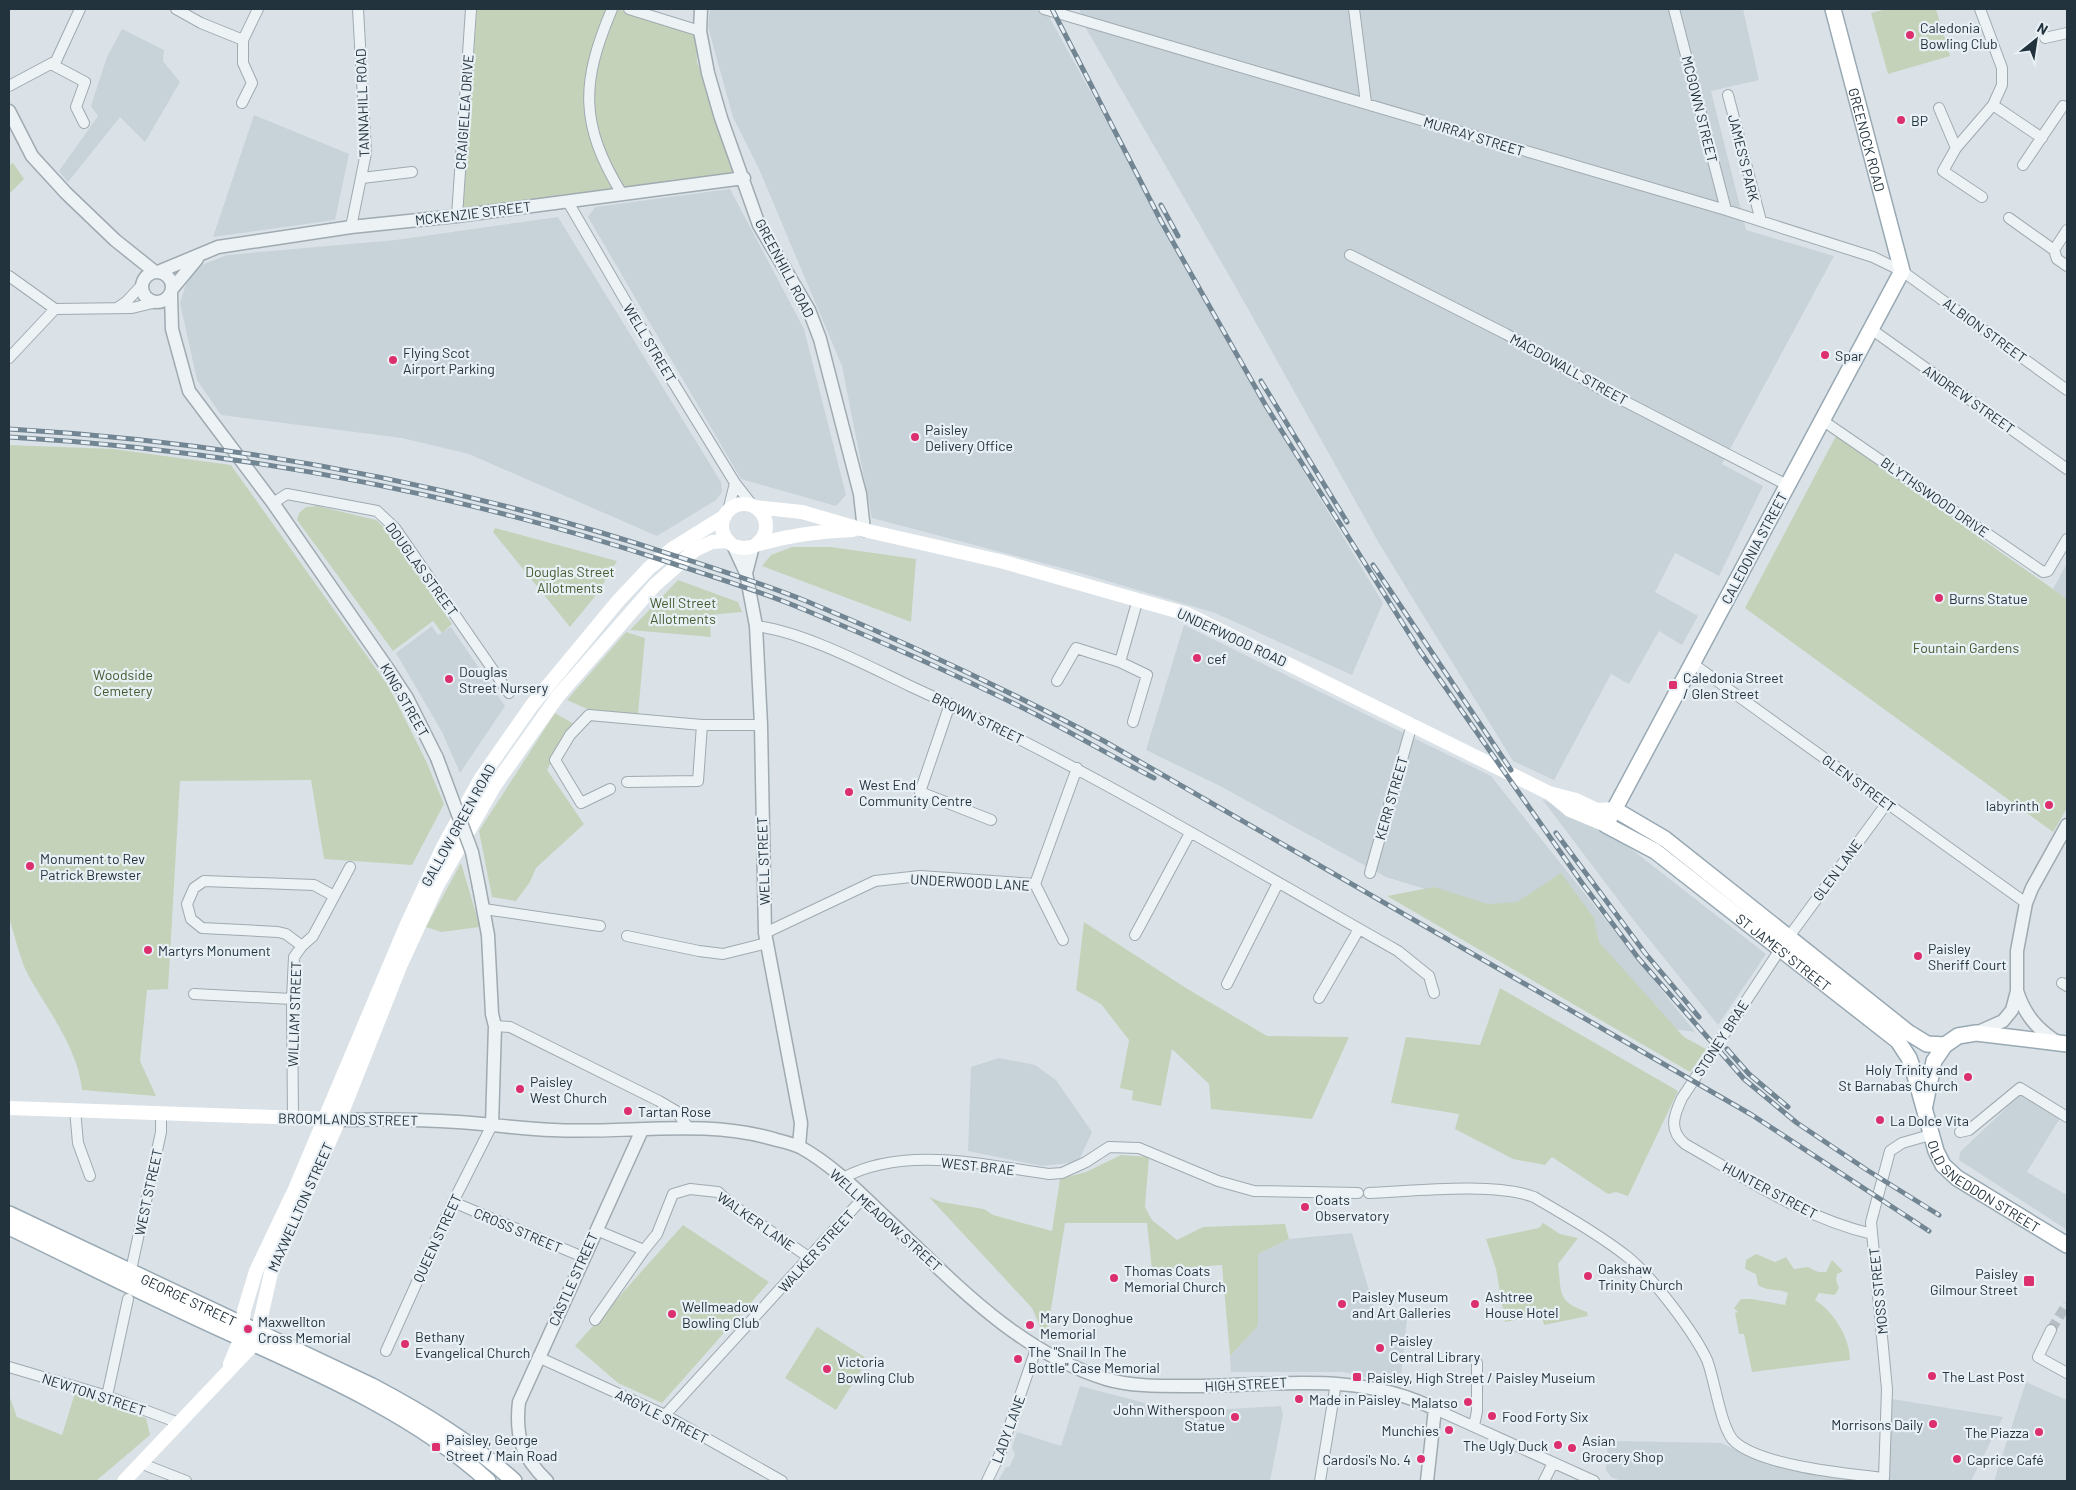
<svg xmlns="http://www.w3.org/2000/svg" width="2076" height="1490" font-family="Barlow,sans-serif">
	<style>
		.built { fill: #c8d2d9 }
		.green { fill: #c5d2ba }
		.lines { fill: none; stroke-linecap: round; stroke-linejoin: round }
		.minor-tunnel { stroke: #b5bfc5; stroke-width: 10; stroke-dasharray: 10 5; stroke-linecap: butt }
		.minor-casing { stroke: #9faab1; stroke-width: 12 }
		.tertiary-casing { stroke: #9faab1; stroke-width: 15 }
		.primary-casing { stroke: #98a9b4; stroke-width: 18 }
		.minor { stroke: #edf2f5; stroke-width: 10 }
		.tertiary { stroke: #edf2f5; stroke-width: 12 }
		.secondary { stroke: #fff; stroke-width: 14 }
		.primary { stroke: #fff; stroke-width: 15 }
		.rail-casing { stroke: #728592; stroke-width: 5 }
		.rail { stroke: #e9f0f5; stroke-width: 3; stroke-dasharray: 9; stroke-linecap: butt }
		.tertiary-bridge-casing { stroke: #9faab1; stroke-width: 15; stroke-linecap: butt }
		.tertiary-bridge { stroke: #edf2f5; stroke-width: 12 }
		.poi-dot { fill: #dc306e; stroke: #e9f0f5; stroke-width: 2 }
		.labels { text-anchor: middle; dominant-baseline: central; stroke-width: 4.5; stroke-linejoin: round; paint-order: stroke }
		.poi-label { font-size: 14px; fill: #23333e; stroke: #e9f0f5; text-anchor: start }
		.street-label { font-size: 14px; fill: #23333e; stroke: #e9f0f5 }
		.park-label { font-size: 14px; fill: #415b2f; stroke: #e9f0f5 }
	</style>
	<rect width="100%" height="100%" fill="#dae2e7"/>
	<path class="built" d="M710,9H1031L1047,13L1263,404L1383,603L1352,675L1215,613L1077,572L872,518L842,366L759,169L733,117L708,27Z
		M1079,9H1743L1759,80L1711,91L1746,230L1834,256L1722,464L1763,486L1719,576L1675,553L1655,592L1698,616L1682,645L1659,631L1629,684L1611,674L1554,780L1513,761L1380,545L1238,291L1087,30Z
		M122,29L164,50L163,61L180,82L145,142L120,117L68,182L59,171L98,116L91,106L107,57Z
		M254,115L349,154L335,220L213,237Z
		M730,189L804,329L846,495L836,506L741,479L588,217L595,207Z
		M558,217L721,482L722,492L716,500L657,536L469,454L402,438L221,415L197,380L180,303L186,284L199,266L227,255L396,240Z
		M2067,563V599L2053,589Z
		M1184,625L1491,776L1695,1032L1667,1028L1477,905L1386,877L1220,786L1146,750Z
		M432,626L438,635L451,627L505,706L460,773L442,732L396,653Z
		M1542,799L1608,831L1766,954L1718,1025L1632,918Z
		M999,1058L1035,1065L1056,1080L1092,1132L1078,1162L1042,1166L968,1151L971,1067Z
		M2020,1095L2060,1118L2027,1172L2067,1195V1230L1959,1160L1960,1152Z
		M1352,1233L1377,1317L1407,1319L1400,1385L1343,1372H1231L1230,1356L1258,1326V1254L1289,1239Z
		M2026,1382L2067,1400V1481H1994Z
		M1080,1386L1145,1403L1194,1411L1281,1406L1283,1415L1270,1481H998L1006,1467L1010,1466L1015,1454L1012,1448L1017,1432L1061,1446Z
		M1892,1399L2003,1417L1971,1481H1885Z
		M1615,1441L1721,1443L1766,1463L1820,1476L1881,1475L1880,1481H1621L1611,1477L1606,1470L1608,1442Z"/>
	<path class="green" d="M477,9H617L696,34L697,62L736,174L463,208Z
		M1887,9H1936L1950,56L1888,74L1871,13Z
		M13,163L24,179L9,194V165Z
		M1836,436L2067,599V808L2053,832L1745,608Z
		M9,445L113,449L231,465L389,687L426,761L444,804L412,865L324,859L311,780L180,781L168,989L147,990L140,1061L156,1096L82,1090C78,1048 47,1009 27,973C19,956 15,936 9,918Z
		M318,506L376,520L387,530L452,624L442,633L433,621L393,651L297,520L299,513L306,507Z
		M495,528L617,561L597,594L570,627L493,532Z
		M792,547H831L916,559L911,622L762,566L771,555Z
		M678,580L738,602L742,612L709,615L711,637L630,630Z
		M626,632L645,638L638,714L594,712L567,700Z
		M555,713L574,724L562,740L547,770L584,824L536,868L530,882L516,901L492,897L479,831Z
		M461,863L480,927L441,932L426,927Z
		M1561,873L1594,918L1599,942L1684,1037L1706,1049L1690,1072L1387,896L1434,887L1488,904L1517,902Z
		M1084,922L1186,988L1267,1036L1349,1037L1312,1119L1211,1109L1209,1084L1172,1049L1161,1106L1132,1100L1133,1091L1120,1088L1129,1040L1101,1004L1076,990Z
		M1500,988L1678,1091L1628,1196L1616,1192L1608,1194L1552,1157L1545,1165L1513,1159L1455,1129L1459,1114L1391,1103L1406,1037L1480,1045Z
		M1121,1155L1149,1157L1145,1207L1152,1220L1177,1240L1203,1227L1285,1224L1289,1239L1258,1254V1326L1230,1356L1222,1265L1152,1270L1147,1223H1065L1046,1340L1032,1308L929,1197L941,1202L984,1209L993,1215L1052,1231L1060,1179L1086,1172Z
		M1543,1223L1560,1234L1578,1238L1558,1264C1562,1293 1556,1301 1587,1312L1588,1316L1544,1325L1542,1315L1505,1322L1496,1269L1486,1239L1539,1228Z
		M683,1225L769,1282L662,1403L618,1383L575,1346Z
		M1756,1254L1775,1262L1786,1257L1794,1269L1808,1267L1818,1272H1826L1832,1260L1843,1271L1837,1274L1836,1280L1839,1288L1835,1295L1819,1293L1815,1300C1834,1312 1850,1338 1850,1360L1752,1372L1744,1334H1739L1735,1313L1738,1312L1734,1308L1741,1299H1752L1785,1305L1788,1293C1778,1288 1768,1292 1758,1285L1756,1274L1745,1269L1746,1260Z
		M817,1327L868,1359L836,1410L785,1378Z
		M75,1393L146,1418L150,1435L96,1481H9V1395L17,1417L62,1435Z"/>
	<g class="lines">
		<path class="minor-tunnel" d="M2051,1330L2067,1304"/>
		<defs>
			<path id="minor" d="M176,9L201,23L243,40L258,9
				M612,9C581,82 579,124 622,194
				M629,9L700,31
				M1044,9L1726,210L1873,257L1902,271L2067,390
				M1354,9L1366,103
				M1674,9L1726,210
				M1980,9L2002,68V85L1993,105
				M2045,38L2067,33
				M51,64L85,82L76,107L84,123
				M9,86L56,61L80,9
				M1728,95L1761,221
				M242,103L252,83L243,63V40
				M1939,108L1956,148
				M2023,165L2063,106
				M362,178L412,172
				M1982,197L1943,171L1956,148L1993,105L2042,138
				M568,202L665,369L735,483L753,506
				M457,216L471,9
				M2009,218L2054,250
				M351,227L366,153L358,9
				M2067,230L2054,250L2057,259L2067,266
				M1350,255L1506,334L1601,389L1787,485
				M9,276L55,309L132,308L153,303
				M117,308L126,302L141,286
				M1871,329L2067,469
				M9,358L55,309
				M1822,420L2043,572L2048,571L2067,539
				M273,503L287,494L377,511L395,528L509,693
				M728,511L735,483
				M756,626C804,632 866,665 910,686C1079,763 1237,860 1398,951L1429,976L1434,993
				M1692,663L2026,903
				M1057,681L1076,648L1120,662
				M950,704L920,792L991,820
				M1133,722L1147,675L1120,662L1138,599
				M627,782L698,781L702,725
				M610,789L581,803L555,760L570,735L589,715L702,725H761
				M1370,873L1412,724
				M1035,884L1077,768
				M484,909L600,926
				M765,933L875,881L920,876L1035,884L1063,940
				M1135,935L1190,833
				M627,936L699,951L723,954L767,943
				M1788,938L1887,803
				M302,946L286,934L278,932L202,928L191,919L187,904L194,888L204,881L314,885L334,896
				M1781,948L1682,1098C1674,1115 1668,1130 1685,1144C1745,1178 1804,1218 1872,1234
				M2062,983L2067,986
				M1227,984L1278,883
				M194,994L292,999
				M1319,998L1359,929
				M495,1026L510,1027L659,1101L676,1111L687,1126
				M75,1110L78,1143L90,1176
				M293,1118L292,999L294,957L302,946L313,936L350,867
				M1960,1132L1969,1130L2020,1088L2067,1117
				M843,1178C904,1145 983,1165 1049,1174L1062,1173L1086,1162L1109,1147L1139,1148L1218,1181L1254,1191L1358,1193
				M1369,1193C1414,1191 1494,1182 1534,1197C1566,1216 1600,1235 1629,1258C1653,1278 1694,1332 1707,1360C1715,1380 1721,1430 1735,1442C1763,1466 1847,1474 1884,1478L1887,1389L1871,1222L1890,1151L1902,1143L1930,1135
				M453,1202L583,1257
				M596,1230L644,1250L657,1234L673,1194L690,1189L718,1192L731,1204L810,1258
				M131,1270L161,1132V1113
				M595,1320L644,1250
				M2051,1330L2038,1357L2067,1373
				M386,1351L453,1202L492,1125
				M538,1357L665,1415L782,1481
				M9,1367L107,1396L179,1423
				M107,1396L128,1299
				M1435,1409L1594,1481
				M665,1415L864,1197
				M1474,1426L1477,1411V1363
				M140,1463L186,1481
				M987,1481L1000,1454L1036,1349
				M1320,1481L1336,1383
				M1544,1481L1553,1463"/>
			<path id="tertiary" d="M701,9L700,31L708,73L721,118L759,225L809,310L820,339L860,494L864,530
				M9,111L32,156L66,193L115,240L155,272
				M142 287a15 15 0 1 1 30 0a15 15 0 1 1-30 0Z
				M158,272L218,247L351,227L457,216L744,178
				M172,289L197,259
				M171,294L172,329L189,391L273,503L390,672L407,698L437,758
				M733,545L746,573L756,626L761,725L765,933L801,1123L799,1146
				M746,573L753,546
				M479,887L488,935L492,1014L495,1026L492,1125
				M2017,991C2025,1015 2036,1028 2057,1042
				M1976,1033L2003,1021L2012,1010L2017,991V951L2026,903L2032,888L2067,825
				M339,1120C378,1119 418,1119 458,1122C489,1124 521,1129 553,1130C628,1134 704,1118 777,1140C785,1142 793,1144 800,1147C831,1164 858,1191 883,1215C950,1278 1015,1351 1106,1379C1129,1386 1158,1386 1183,1386C1267,1387 1356,1369 1435,1409L1427,1481
				M547,1481C522,1457 515,1437 519,1402L642,1130"/>
			<g id="primary">
				<path id="s1" d="M1833,9L1902,271L1606,825L1655,851L1898,1041L1909,1058L1914,1072L1936,1151L1943,1165L1957,1178L2067,1245"/>
				<path d="M1614,809L1665,839L1909,1033L1927,1044L1945,1045"/>
				<path d="M1925,1105L1934,1061L1945,1045L1958,1036L1976,1033L2067,1044"/>
				<path id="s2" d="M9,1214L372,1386C423,1413 471,1442 514,1481"/>
				<path d="M9,1227C86,1264 162,1303 241,1338C324,1375 421,1419 488,1481"/>
			</g>
		</defs>
		<use href="#minor" class="minor-casing"/>
		<use href="#tertiary" class="tertiary-casing"/>
		<use href="#primary" class="primary-casing"/>
		<use href="#minor" class="minor"/>
		<use href="#tertiary" class="tertiary"/>
		<path class="secondary" d="M722 526a22 22 0 1 1 44 0a22 22 0 1 1-44 0Z
			M755,507L802,512L864,530L1004,562L1187,614L1549,793L1576,800L1597,810L1614,809
			M756,545C789,535 819,531 853,530
			M1552,795L1570,810L1606,825
			M9,1108L331,1119
			M230,1364L241,1338L244,1311L256,1271L295,1189L407,924L443,847L481,778L532,705L618,601L649,568L672,549L725,516
			M124,1481L255,1343L271,1273L339,1120L401,964L437,886L495,785L558,696L655,585L695,550L712,542L728,541"/>
		<use href="#primary" class="primary"/>
		<defs>
			<path id="rail" d="M1052,9L1161,221L1266,406L1420,651L1582,883L1639,959L1744,1079L1797,1123L1867,1170L1939,1215
				M1161,205L1178,236
				M1261,381L1347,522
				M9,429C235,442 460,485 676,556C719,570 764,584 806,601C908,643 1007,690 1104,741L1752,1115L1929,1231
				M9,437C233,450 455,492 668,562C714,577 760,591 805,610C878,640 950,672 1021,707C1066,729 1109,755 1154,778
				M1373,565L1511,770
				M1556,833L1645,953L1699,1017
				M1727,1049L1749,1074L1788,1107"/>
		</defs>
		<use href="#rail" class="rail-casing"/>
		<use href="#rail" class="rail"/>
		<defs>
			<path id="tertiary-bridge" d="M437,758L472,852L479,887"/>
		</defs>
		<use href="#tertiary-bridge" class="tertiary-bridge-casing"/>
		<use href="#tertiary-bridge" class="tertiary-bridge"/>
	</g>
	<g class="poi-dot">
		<circle cx="1910" cy="35" r="5"/>
		<circle cx="1901" cy="120" r="5"/>
		<circle cx="1825" cy="355" r="5"/>
		<circle cx="393" cy="360" r="5"/>
		<circle cx="915" cy="437" r="5"/>
		<circle cx="1939" cy="598" r="5"/>
		<circle cx="1197" cy="658" r="5"/>
		<circle cx="449" cy="679" r="5"/>
		<rect x="1668" y="680" width="10" height="10" rx="2.5"/>
		<circle cx="849" cy="792" r="5"/>
		<circle cx="2049" cy="805" r="5"/>
		<circle cx="30" cy="866" r="5"/>
		<circle cx="148" cy="950" r="5"/>
		<circle cx="1918" cy="956" r="5"/>
		<circle cx="1968" cy="1077" r="5"/>
		<circle cx="520" cy="1089" r="5"/>
		<circle cx="628" cy="1111" r="5"/>
		<circle cx="1880" cy="1120" r="5"/>
		<circle cx="1305" cy="1207" r="5"/>
		<circle cx="1588" cy="1276" r="5"/>
		<circle cx="1114" cy="1278" r="5"/>
		<rect x="2023" y="1275" width="12" height="12" rx="2.5"/>
		<circle cx="1342" cy="1304" r="5"/>
		<circle cx="1475" cy="1304" r="5"/>
		<circle cx="672" cy="1314" r="5"/>
		<circle cx="1030" cy="1325" r="5"/>
		<circle cx="248" cy="1329" r="5"/>
		<circle cx="405" cy="1344" r="5"/>
		<circle cx="1380" cy="1348" r="5"/>
		<circle cx="1018" cy="1359" r="5"/>
		<circle cx="827" cy="1369" r="5"/>
		<circle cx="1932" cy="1376" r="5"/>
		<rect x="1352" y="1372" width="10" height="10" rx="2.5"/>
		<circle cx="1299" cy="1399" r="5"/>
		<circle cx="1468" cy="1402" r="5"/>
		<circle cx="1492" cy="1416" r="5"/>
		<circle cx="1235" cy="1417" r="5"/>
		<circle cx="1933" cy="1424" r="5"/>
		<circle cx="1449" cy="1430" r="5"/>
		<circle cx="2039" cy="1432" r="5"/>
		<circle cx="1558" cy="1445" r="5"/>
		<rect x="431" y="1442" width="10" height="10" rx="2.5"/>
		<circle cx="1572" cy="1448" r="5"/>
		<circle cx="1421" cy="1459" r="5"/>
		<circle cx="1957" cy="1459" r="5"/>
	</g>
	<g class="labels">
		<g class="poi-label">
			<text x="1920" y="27">Caledonia<tspan x="1920" dy="16">Bowling Club</tspan></text>
			<text x="1911" y="120">BP</text>
			<text x="403" y="352">Flying Scot<tspan x="403" dy="16">Airport Parking</tspan></text>
			<text x="1835" y="355">Spar</text>
			<text x="925" y="429">Paisley<tspan x="925" dy="16">Delivery Office</tspan></text>
			<text x="1949" y="598">Burns Statue</text>
			<text x="1207" y="658">cef</text>
			<text x="459" y="671">Douglas<tspan x="459" dy="16">Street Nursery</tspan></text>
			<text x="1683" y="677">Caledonia Street<tspan x="1683" dy="16">/ Glen Street</tspan></text>
			<text x="859" y="784">West End<tspan x="859" dy="16">Community Centre</tspan></text>
			<text x="2039" y="805" text-anchor="end">labyrinth</text>
			<text x="40" y="858">Monument to Rev<tspan x="40" dy="16">Patrick Brewster</tspan></text>
			<text x="1928" y="948">Paisley<tspan x="1928" dy="16">Sheriff Court</tspan></text>
			<text x="158" y="950">Martyrs Monument</text>
			<text x="1958" y="1069" text-anchor="end">Holy Trinity and<tspan x="1958" dy="16">St Barnabas Church</tspan></text>
			<text x="530" y="1081">Paisley<tspan x="530" dy="16">West Church</tspan></text>
			<text x="638" y="1111">Tartan Rose</text>
			<text x="1890" y="1120">La Dolce Vita</text>
			<text x="1315" y="1199">Coats<tspan x="1315" dy="16">Observatory</tspan></text>
			<text x="1598" y="1268">Oakshaw<tspan x="1598" dy="16">Trinity Church</tspan></text>
			<text x="1124" y="1270">Thomas Coats<tspan x="1124" dy="16">Memorial Church</tspan></text>
			<text x="2018" y="1273" text-anchor="end">Paisley<tspan x="2018" dy="16">Gilmour Street</tspan></text>
			<text x="1352" y="1296">Paisley Museum<tspan x="1352" dy="16">and Art Galleries</tspan></text>
			<text x="1485" y="1296">Ashtree<tspan x="1485" dy="16">House Hotel</tspan></text>
			<text x="682" y="1306">Wellmeadow<tspan x="682" dy="16">Bowling Club</tspan></text>
			<text x="1040" y="1317">Mary Donoghue<tspan x="1040" dy="16">Memorial</tspan></text>
			<text x="258" y="1321">Maxwellton<tspan x="258" dy="16">Cross Memorial</tspan></text>
			<text x="415" y="1336">Bethany<tspan x="415" dy="16">Evangelical Church</tspan></text>
			<text x="1390" y="1340">Paisley<tspan x="1390" dy="16">Central Library</tspan></text>
			<text x="1028" y="1351">The "Snail In The<tspan x="1028" dy="16">Bottle" Case Memorial</tspan></text>
			<text x="837" y="1361">Victoria<tspan x="837" dy="16">Bowling Club</tspan></text>
			<text x="1942" y="1376">The Last Post</text>
			<text x="1367" y="1377">Paisley, High Street / Paisley Museium</text>
			<text x="1309" y="1399">Made in Paisley</text>
			<text x="1458" y="1402" text-anchor="end">Malatso</text>
			<text x="1225" y="1409" text-anchor="end">John Witherspoon<tspan x="1225" dy="16">Statue</tspan></text>
			<text x="1502" y="1416">Food Forty Six</text>
			<text x="1923" y="1424" text-anchor="end">Morrisons Daily</text>
			<text x="1439" y="1430" text-anchor="end">Munchies</text>
			<text x="2029" y="1432" text-anchor="end">The Piazza</text>
			<text x="446" y="1439">Paisley, George<tspan x="446" dy="16">Street / Main Road</tspan></text>
			<text x="1582" y="1440">Asian<tspan x="1582" dy="16">Grocery Shop</tspan></text>
			<text x="1548" y="1445" text-anchor="end">The Ugly Duck</text>
			<text x="1411" y="1459" text-anchor="end">Cardosi's No. 4</text>
			<text x="1967" y="1459">Caprice Café</text>
		</g>
		<g class="street-label">
			<text transform="translate(362 103) rotate(-92)">TANNAHILL ROAD</text>
			<text transform="translate(1700 109) rotate(76)">MCGOWN STREET</text>
			<text transform="translate(464 112) rotate(-86)">CRAIGIELEA DRIVE</text>
			<text transform="translate(1474 136) rotate(17)">MURRAY STREET</text>
			<text stroke="none"><textPath href="#s1" startOffset="135">GREENOCK ROAD</textPath></text>
			<text transform="translate(1744 158) rotate(76)">JAMES'S PARK</text>
			<text transform="translate(473 213) rotate(-7)">MCKENZIE STREET</text>
			<text transform="translate(785 268) rotate(62)">GREENHILL ROAD</text>
			<text transform="translate(1985 330) rotate(36)">ALBION STREET</text>
			<text transform="translate(650 343) rotate(59)">WELL STREET</text>
			<text transform="translate(1569 369) rotate(29)">MACDOWALL STREET</text>
			<text transform="translate(1969 399) rotate(35)">ANDREW STREET</text>
			<text transform="translate(1935 497) rotate(35)">BLYTHSWOOD DRIVE</text>
			<text transform="translate(1754 548) rotate(-62)">CALEDONIA STREET</text>
			<text transform="translate(422 569) rotate(54)">DOUGLAS STREET</text>
			<text transform="translate(1232 637) rotate(25)">UNDERWOOD ROAD</text>
			<text transform="translate(405 700) rotate(60)">KING STREET</text>
			<text transform="translate(978 718) rotate(26)">BROWN STREET</text>
			<text transform="translate(1859 783) rotate(36)">GLEN STREET</text>
			<text transform="translate(1391 798) rotate(-74)">KERR STREET</text>
			<text transform="translate(458 825) rotate(-61)">GALLOW GREEN ROAD</text>
			<text transform="translate(763 861) rotate(-92)">WELL STREET</text>
			<text transform="translate(1837 870) rotate(-54)">GLEN LANE</text>
			<text transform="translate(970 882) rotate(3)">UNDERWOOD LANE</text>
			<text stroke="none"><textPath href="#s1" startOffset="1118">ST JAMES' STREET</textPath></text>
			<text transform="translate(294 1014) rotate(-88)">WILLIAM STREET</text>
			<text transform="translate(1721 1038) rotate(-57)">STONEY BRAE</text>
			<text transform="translate(348 1119) rotate(1)">BROOMLANDS STREET</text>
			<text transform="translate(978 1166) rotate(6)">WEST BRAE</text>
			<text stroke="none"><textPath href="#s1" startOffset="1440">OLD SNEDDON STREET</textPath></text>
			<text transform="translate(1770 1190) rotate(28)">HUNTER STREET</text>
			<text transform="translate(148 1192) rotate(-78)">WEST STREET</text>
			<text transform="translate(300 1207) rotate(-66)">MAXWELLTON STREET</text>
			<text transform="translate(886 1220) rotate(42)">WELLMEADOW STREET</text>
			<text transform="translate(756 1221) rotate(35)">WALKER LANE</text>
			<text transform="translate(518 1230) rotate(23)">CROSS STREET</text>
			<text transform="translate(437 1238) rotate(-65)">QUEEN STREET</text>
			<text transform="translate(816 1251) rotate(-48)">WALKER STREET</text>
			<text transform="translate(573 1279) rotate(-66)">CASTLE STREET</text>
			<text transform="translate(1878 1291) rotate(-96)">MOSS STREET</text>
			<text stroke="none"><textPath href="#s2" startOffset="199">GEORGE STREET</textPath></text>
			<text transform="translate(1246 1384) rotate(-3)">HIGH STREET</text>
			<text transform="translate(94 1394) rotate(18)">NEWTON STREET</text>
			<text transform="translate(662 1416) rotate(27)">ARGYLE STREET</text>
			<text transform="translate(1008 1429) rotate(-70)">LADY LANE</text>
		</g>
		<g class="park-label">
			<text x="570" y="571">Douglas Street<tspan x="570" dy="16">Allotments</tspan></text>
			<text x="683" y="602">Well Street<tspan x="683" dy="16">Allotments</tspan></text>
			<text x="1966" y="647">Fountain Gardens</text>
			<text x="123" y="674">Woodside<tspan x="123" dy="16">Cemetery</tspan></text>
		</g>
	</g>
	<rect width="2076" height="1490" fill="none" stroke="#23333e" stroke-width="20"/>
	<g transform="translate(2036 40) rotate(30)" stroke="#e9f0f5" stroke-width="4" paint-order="stroke">
	<path d="M0-4L9 19L0 12L-9 19Z" fill="#23333e"/>
	<text y="-8" font-size="14" font-weight="bold" text-anchor="middle" fill="#23333e">N</text>
	</g>
</svg>
